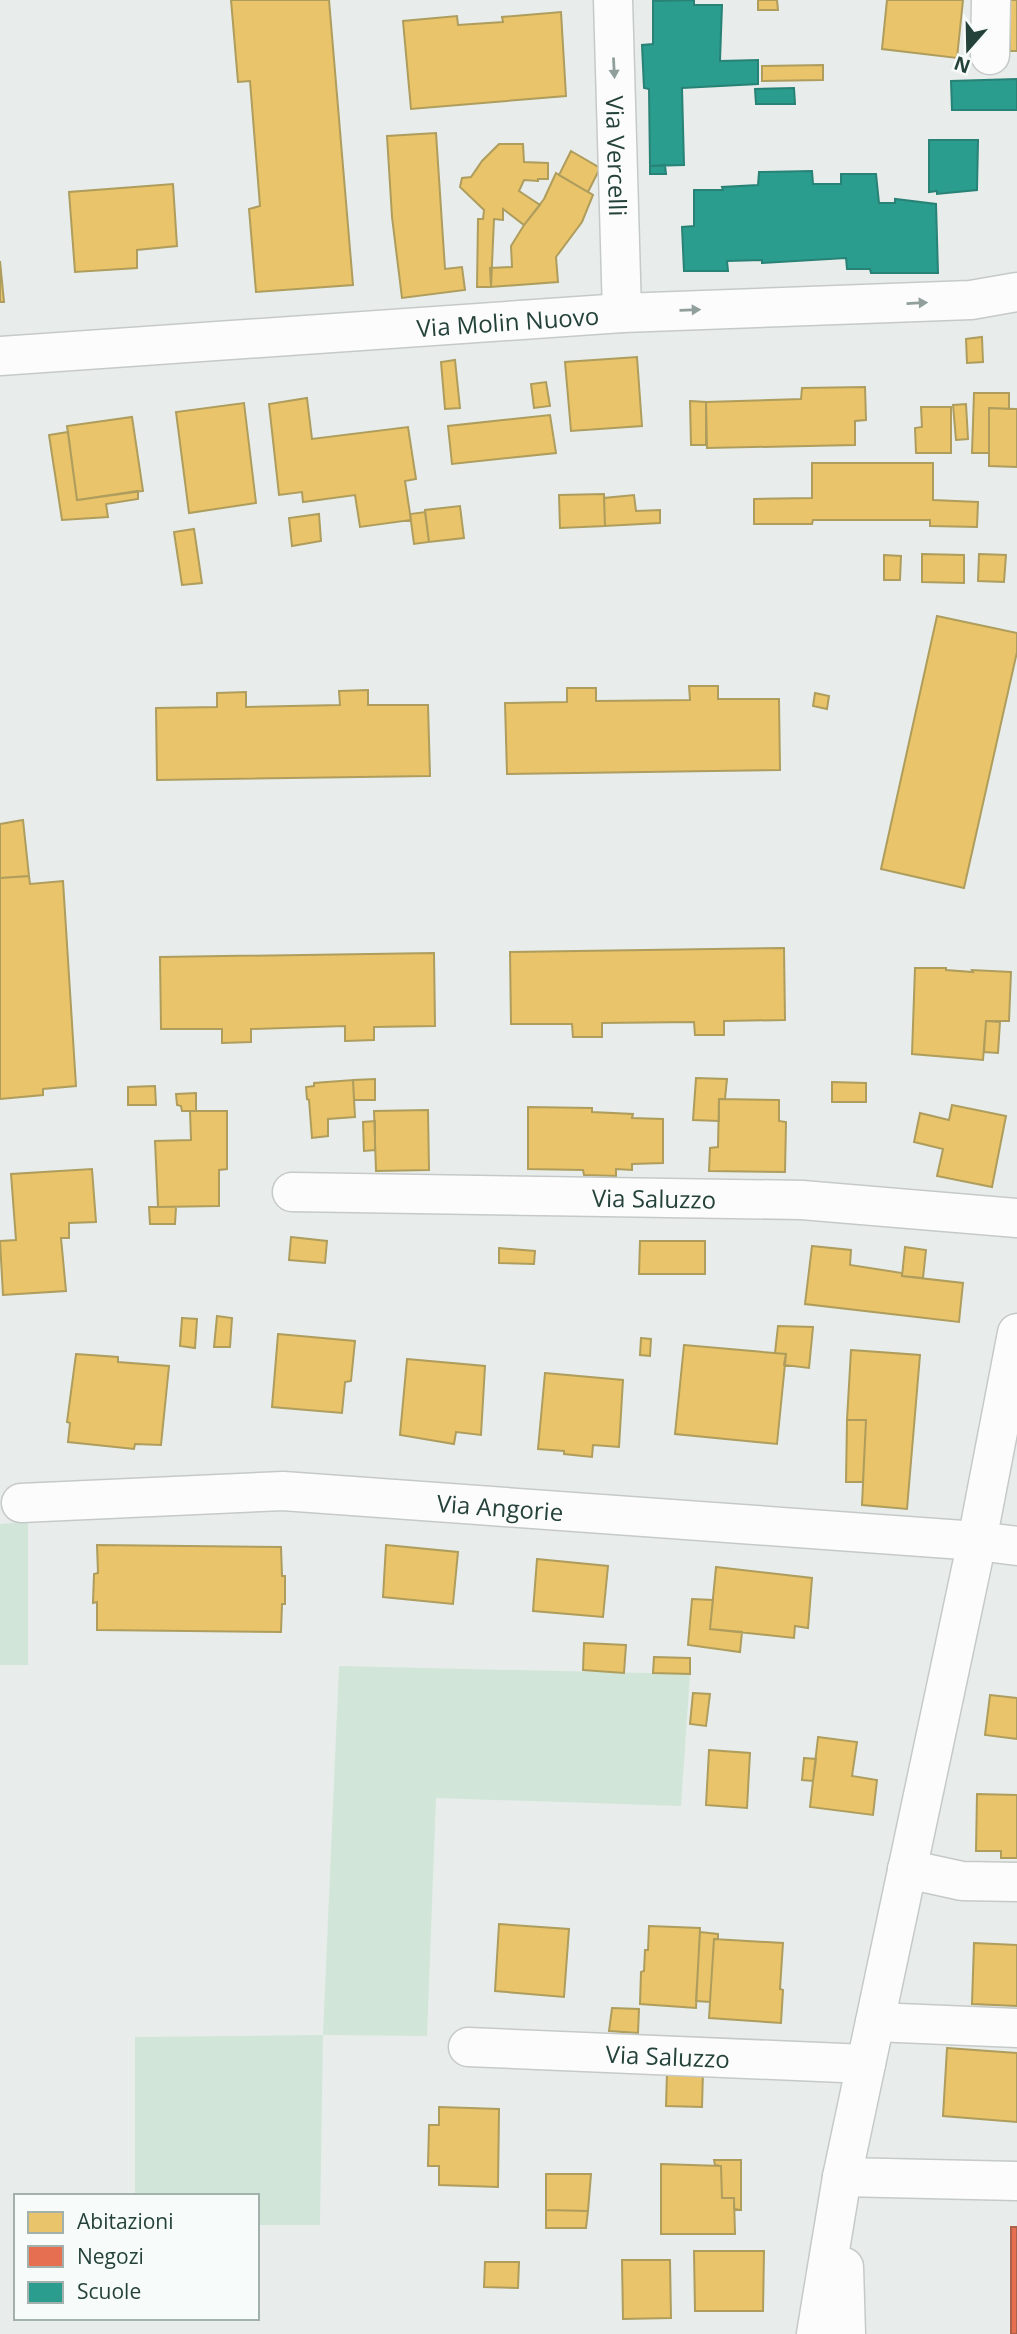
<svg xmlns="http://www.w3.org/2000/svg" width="1017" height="2334" font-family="'Open Sans',sans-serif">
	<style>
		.green { fill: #d1e6d8 }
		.homes { fill: #e9c46a; stroke: #ae9d5c; stroke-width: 2 }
		.shops { fill: #e76f51; stroke: #ac624a; stroke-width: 2 }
		.schools { fill: #2a9d8f; stroke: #288276; stroke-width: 2 }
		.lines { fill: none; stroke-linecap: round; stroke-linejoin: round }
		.minor-casing { stroke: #c5cac8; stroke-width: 41 }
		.minor { stroke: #fcfcfc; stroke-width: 38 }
		.oneway { fill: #909f9b }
		.labels { text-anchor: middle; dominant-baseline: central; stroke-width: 7; stroke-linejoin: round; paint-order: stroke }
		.street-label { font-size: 24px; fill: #24423a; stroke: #f7fbf9 }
	</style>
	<rect width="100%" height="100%" fill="#e8edeb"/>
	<path class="green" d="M28,1522V1665H0V1524Z
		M339,1666L690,1674L681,1806L436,1798L427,2036L323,2035L320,2225H257V2196H135V2037L323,2035Z"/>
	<path class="homes" d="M231,0H329L353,285L256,292L249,209L260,206L250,81L238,82Z
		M758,0H777L778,10H758Z
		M887,0H963L957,58L882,49Z
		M1010,0H1017V51H1010Z
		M561,12L566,96L411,109L403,21L457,16L458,25L503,22L502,17Z
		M823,65V80L762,81V66Z
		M436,133L445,269L462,267L465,290L402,298L392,217L387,136Z
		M499,144H523L524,162L548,163V179H538V181L524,180L519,191L540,205L524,225L503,209V220L494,219L491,287H477L478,219H483L484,210L460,187L462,178L471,177L482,161Z
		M571,151L600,168L588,192L559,175Z
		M556,173L593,195L582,222L556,257L558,282L491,287L490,268L512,267L511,246L524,225L544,199Z
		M173,184L177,246L137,250V268L75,272L69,192Z
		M0,261L4,302H0Z
		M982,337L983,362L967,363L966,339Z
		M637,357L642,426L571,431L565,362Z
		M455,360L460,408L445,409L441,362Z
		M546,382L550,406L534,408L531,384Z
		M865,387L866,420L855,421V445L707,448L706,402L801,399L802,388Z
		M974,393H1009V409L989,408V453H972Z
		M307,398L312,439L408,427L416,479L405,481L411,520L360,527L355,495L303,502L302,492L279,495L269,404Z
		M690,401L706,402V445H691Z
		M244,403L256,503L189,513L176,412Z
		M966,404L968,439L956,440L953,405Z
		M921,407H951V453H916L915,428L922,427Z
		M989,408L1017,409V467L989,466Z
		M550,415L556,453L452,464L448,426Z
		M132,417L143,491L77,500L67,426Z
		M68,432L77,500L138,491V499L106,504L108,517L62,520L49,435Z
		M812,463H933V500L978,502L977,527L930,526V520H813L812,524H754V499L812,498Z
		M604,494L605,526L560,528L559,495Z
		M634,495L636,511L660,510V523L605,526L604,498Z
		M460,506L464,538L429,542L425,510Z
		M425,512L429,542L414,544L410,514Z
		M319,514L321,541L292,546L289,518Z
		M194,529L202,583L182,585L174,532Z
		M922,554L964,555V583L922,582Z
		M979,554L1006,555L1004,582L978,581Z
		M884,555L901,556L900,580H884Z
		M937,616L1017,633V652L964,888L881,869Z
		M689,686H718V699H779L780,770L507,774L505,703L567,702V688H596V701L690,700Z
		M368,690V705H428L430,776L157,780L156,708L217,707V693L246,692V707L340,705L339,691Z
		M815,693L829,696L827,709L813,706Z
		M23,820L29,876L0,878V824Z
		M29,876L30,884L63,881L76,1086L43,1089V1095L0,1099V878Z
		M784,948L785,1020L724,1021V1035H695L694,1022L602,1023V1037H573L572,1024H511L510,952Z
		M434,953L435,1026L374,1027V1040L345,1041V1026L251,1029V1042L222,1043V1029H161L160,957Z
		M915,968H946V970L973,972L972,970L1011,972L1009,1021H986L983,1060L912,1054Z
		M986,1021L1000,1022L998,1053L984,1052Z
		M696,1078L727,1079L725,1099H719V1121L693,1120Z
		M375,1079V1100H354L353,1080Z
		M353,1080L355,1117L328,1119V1136L312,1138L309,1100L307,1099L306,1087L314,1086V1083Z
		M832,1082L866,1083V1102H832Z
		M155,1086L156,1105H128V1087Z
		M196,1093V1111H182L181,1106L177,1105L176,1094Z
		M719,1099L779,1100V1121L786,1122L785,1172L709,1171L710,1148L718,1147Z
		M952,1105L1006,1116L992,1187L937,1176L943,1149L914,1142L920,1113L949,1120Z
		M528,1107L592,1108V1112L633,1114L632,1118L663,1119V1163L632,1164V1170L616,1169V1176L584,1175L583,1170L528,1169Z
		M428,1110L429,1170L376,1171L374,1111Z
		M190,1111H227V1169L219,1170V1206L158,1207L155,1141L191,1140Z
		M375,1121V1150L364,1151L363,1122Z
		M92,1169L96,1222L69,1223V1238H61L66,1291L3,1295L0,1241L16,1240L11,1174Z
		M149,1207H176L175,1224H150Z
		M291,1237L327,1241L325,1263L289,1260Z
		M640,1241H705V1274H639Z
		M812,1246L851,1250L850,1265L902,1273V1276L963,1283L959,1322L805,1304Z
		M905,1247L926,1250L923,1278L902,1276Z
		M499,1248L535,1251L534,1264L499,1263Z
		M217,1316L232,1318L230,1347H214Z
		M182,1318L197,1319L195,1348L180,1346Z
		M778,1326L813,1327L809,1368L784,1365L786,1354L775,1353Z
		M278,1334L355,1341L351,1381L345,1382L342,1413L272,1407Z
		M641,1338L651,1339L650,1356L640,1355Z
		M684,1345L786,1354L777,1444L675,1434Z
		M851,1350L920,1355L907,1509L862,1505L866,1420H847Z
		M76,1354L118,1357V1362L169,1366L161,1445L135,1444L134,1449L68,1442L70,1423L67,1422Z
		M407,1359L485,1366L481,1435L456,1432L454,1444L400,1435Z
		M545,1373L623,1380L619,1447L593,1445L592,1457L564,1454V1451L538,1449Z
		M847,1420H866L863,1482H846Z
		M97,1545L281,1547L282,1576H285V1604H282L281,1632L97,1630V1602L93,1603L94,1574L98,1573Z
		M386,1545L458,1552L453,1604L383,1597Z
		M537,1559L608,1566L603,1617L533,1611Z
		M716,1567L812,1578L808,1628L795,1626L794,1638L710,1629Z
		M692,1599L713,1600L710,1629L742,1632L740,1652L688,1645Z
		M584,1643L626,1645L624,1673L583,1670Z
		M654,1657L690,1658V1674L653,1673Z
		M693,1693L710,1694L706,1726L690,1724Z
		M990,1695L1017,1698V1739L985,1735Z
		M818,1737L857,1742L852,1776L877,1780L873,1815L810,1807Z
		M709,1750L750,1753L747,1808L706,1805Z
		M804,1758L816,1759L813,1781L802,1780Z
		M977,1794L1017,1795V1858H1001V1851H976Z
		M499,1924L569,1929L564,1997L495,1991Z
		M649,1926L700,1928L696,2008L640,2004L641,1972L644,1971L645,1950H648Z
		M700,1932L718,1934V1939H714L710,2002L696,2001Z
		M714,1939L783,1943L780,1989L783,1990L781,2023L709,2018Z
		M974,1943L1017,1945V2006L972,2004Z
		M612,2008L639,2009L638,2033L609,2031Z
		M947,2048L1017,2053V2122L943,2116Z
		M667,2072H703L702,2107L666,2106Z
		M439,2107L499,2109L498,2187L439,2185V2166H428L429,2125H439Z
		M714,2160H741V2210L734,2209V2198H722L721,2166L715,2165Z
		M661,2164L721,2166L722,2198H734L735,2234H661Z
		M546,2174H591L588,2211L546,2210Z
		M546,2210L588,2211L586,2228H546Z
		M694,2251H764L763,2311H695Z
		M622,2260H670L671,2318L623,2319Z
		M485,2262H519L518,2288L484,2287Z"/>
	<path class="shops" d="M1011,2227H1017V2334H1011Z"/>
	<path class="schools" d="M694,0V5H722L720,61L758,60V84L682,88L684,165L650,166L649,89L644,88L642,45L653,44V1Z
		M1017,79V110H952L951,81Z
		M794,88L795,104H756L755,89Z
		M929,140H978L977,190L937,194V191L929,192Z
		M665,165L666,174H650V166Z
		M812,171L813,184H841V174H876L879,203H895V199L936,204L938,273H871L870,269H847L846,258L762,263V260L727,261L728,271H684L682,227L694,226V190H723L722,187L758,185L759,172Z"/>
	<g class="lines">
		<defs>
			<g id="minor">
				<path id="s1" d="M613,0L622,313"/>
				<path d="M990,55L991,0"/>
				<path id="s2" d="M0,356L622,313L971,300L1017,292"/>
				<path id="s3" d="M292,1192L802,1200L1017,1218"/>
				<path id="s4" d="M21,1503L283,1491L977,1541L1017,1546"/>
				<path d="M907,1869L962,1881L1017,1882"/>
				<path d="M875,2022L1017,2028"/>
				<path id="s5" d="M468,2047L866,2064"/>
				<path d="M842,2177L1017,2181"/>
				<path d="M844,2267L846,2334"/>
				<path d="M816,2334L842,2177L977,1541L1017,1333"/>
			</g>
		</defs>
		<use href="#minor" class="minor-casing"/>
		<use href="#minor" class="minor"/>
	</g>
	<defs><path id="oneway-solid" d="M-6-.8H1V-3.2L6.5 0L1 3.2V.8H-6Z" transform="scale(1.75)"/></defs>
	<g class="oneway">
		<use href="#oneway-solid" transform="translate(614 68) rotate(87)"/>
		<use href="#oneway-solid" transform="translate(917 303) rotate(-3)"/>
		<use href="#oneway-solid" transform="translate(690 310) rotate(-2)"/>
	</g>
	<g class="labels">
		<g class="street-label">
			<text stroke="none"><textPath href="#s1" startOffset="156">Via Vercelli</textPath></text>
			<text stroke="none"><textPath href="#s2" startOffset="509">Via Molin Nuovo</textPath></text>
			<text stroke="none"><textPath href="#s3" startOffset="362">Via Saluzzo</textPath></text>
			<text stroke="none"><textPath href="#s4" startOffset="480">Via Angorie</textPath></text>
			<text stroke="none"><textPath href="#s5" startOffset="200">Via Saluzzo</textPath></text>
		</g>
	</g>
	<rect x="14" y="2194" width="245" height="126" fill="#f7fbf9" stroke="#a3b1ad" stroke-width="2"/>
	<rect x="28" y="2212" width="35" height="21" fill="#e9c46a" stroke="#a3b1ad" stroke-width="2"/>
	<text x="77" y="2229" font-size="21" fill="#24423a">Abitazioni</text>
	<rect x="28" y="2246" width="35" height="21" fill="#e76f51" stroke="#a3b1ad" stroke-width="2"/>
	<text x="77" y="2264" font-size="21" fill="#24423a">Negozi</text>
	<rect x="28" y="2282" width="35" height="21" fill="#2a9d8f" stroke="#a3b1ad" stroke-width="2"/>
	<text x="77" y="2299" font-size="21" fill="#24423a">Scuole</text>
	<g transform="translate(968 49) rotate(200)" stroke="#f7fbf9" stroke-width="5" paint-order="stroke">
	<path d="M0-5L12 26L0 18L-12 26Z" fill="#24423a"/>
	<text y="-10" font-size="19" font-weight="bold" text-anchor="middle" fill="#24423a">N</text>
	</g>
</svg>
